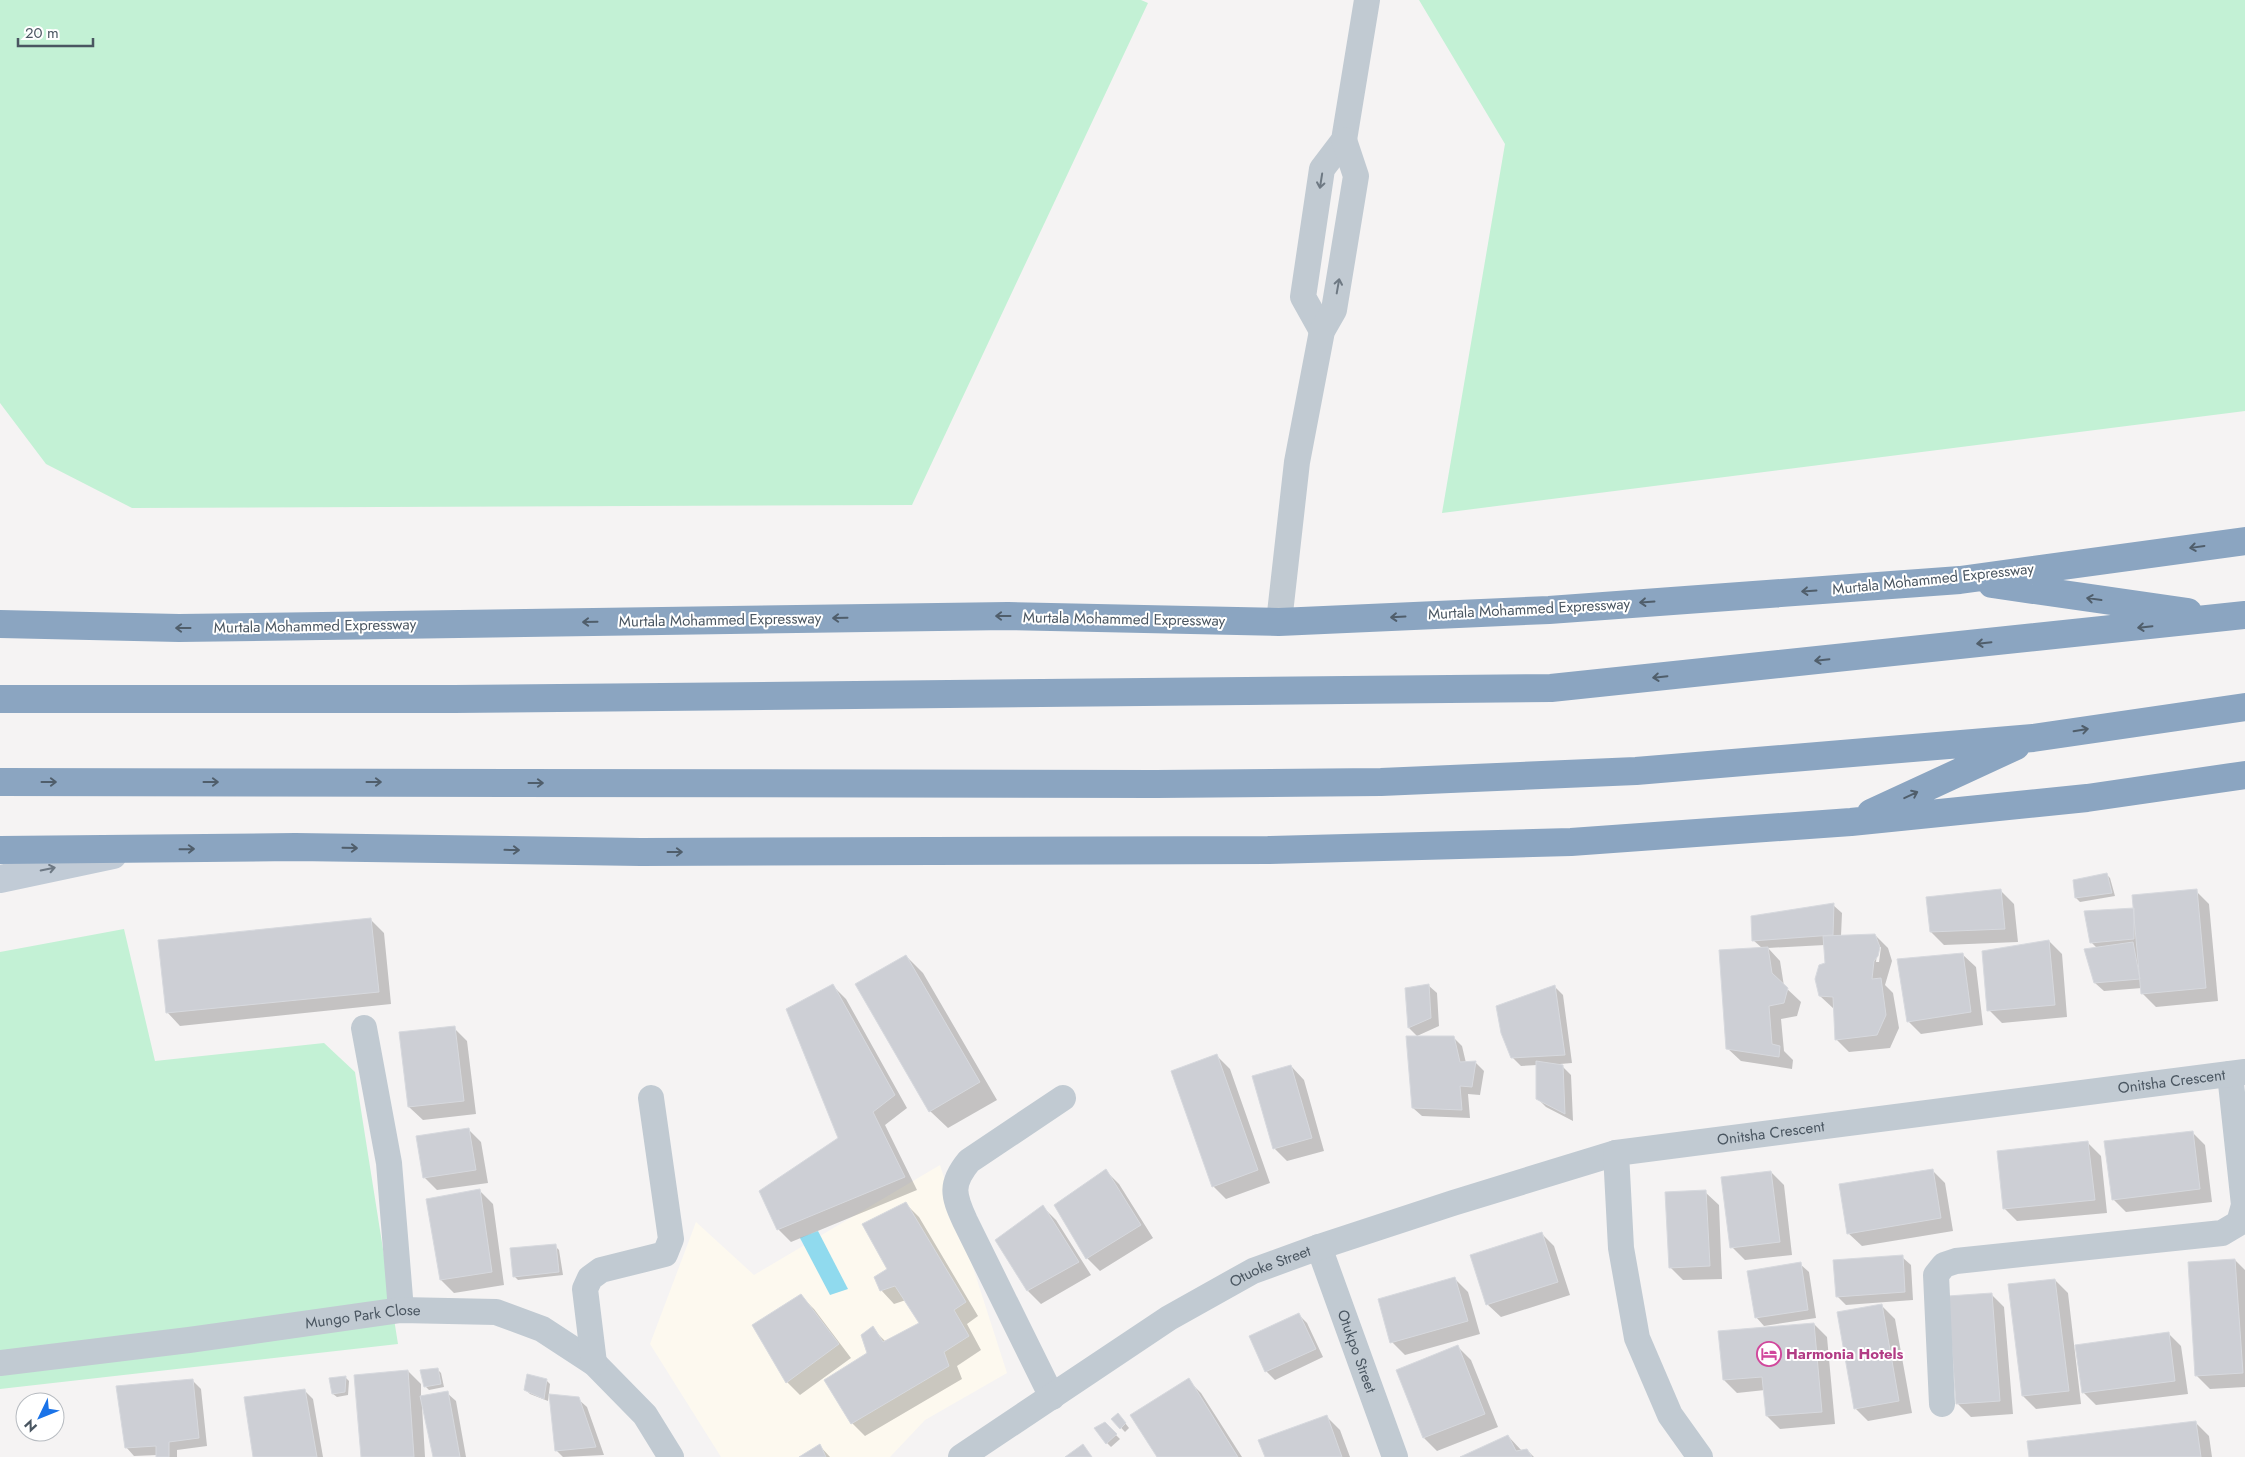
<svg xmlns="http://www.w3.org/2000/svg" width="2245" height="1457" font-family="Jost,sans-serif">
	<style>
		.commercial { fill: #fdf9ef }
		.green { fill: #c3f1d5 }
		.water { fill: #90daee }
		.shadow { fill: #0003; fill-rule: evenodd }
		.building { fill: #cdcfd5; stroke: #d7d9de }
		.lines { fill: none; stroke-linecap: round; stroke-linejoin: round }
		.street { stroke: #c1cad2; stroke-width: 26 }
		.secondary { stroke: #c1cbd6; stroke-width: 28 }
		.highway { stroke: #8ba5c1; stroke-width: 28 }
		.oneway { stroke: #6e7983 }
		.oneway2 { stroke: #505e6b }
		.oneway3 { stroke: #6e7984 }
		.labels { text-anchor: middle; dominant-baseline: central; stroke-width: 4; stroke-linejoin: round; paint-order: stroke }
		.street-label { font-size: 15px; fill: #4a5661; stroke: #fff }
		.hotel-label { font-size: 15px; font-weight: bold; fill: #b23c85; stroke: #fff; text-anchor: start }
	</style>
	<rect width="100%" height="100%" fill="#f5f3f3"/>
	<path class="commercial" d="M940,1165L1007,1373L925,1420L890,1457H721L650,1344L696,1222L754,1275Z"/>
	<path class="green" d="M0,0H1141L1148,3L912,505L132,508L46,464L0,403Z
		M1419,0H2245V411L1442,513L1505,144Z
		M124,929L155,1061L324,1043L355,1072L398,1344L0,1389V952Z"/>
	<path class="water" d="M818,1231L848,1289L830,1295L800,1238Z"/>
	<path class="shadow" d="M2106,874L2110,878L2115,896L2080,902L2076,898Z
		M2001,891L2014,904L2018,942L1944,945L1931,932Z
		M2196,891L2209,904L2218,1001L2156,1007L2142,993V988L2104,991L2095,983L2097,948L2091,942L2135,909Z
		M1833,905L1842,913L1841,936L1875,935L1888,948L1892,961L1885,985L1893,993L1899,1028L1890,1048L1849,1052L1836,1039L1834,1009L1820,996L1826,964L1825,945L1768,948L1780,961L1784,986L1801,1002L1797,1016L1781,1019L1784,1051L1793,1060L1792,1069L1741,1061L1727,1048L1762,948L1753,940ZM1878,947H1881L1879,962H1876Z
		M371,920L384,933L391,1004L180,1026L167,1012Z
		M2049,941L2062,954L2067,1017L2002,1023L1989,1010Z
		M1962,954L1976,967L1983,1025L1921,1034L1908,1021Z
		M906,956L923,973L997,1100L948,1128L930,1111Z
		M1428,985L1437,993L1439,1026L1417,1036L1409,1028L1406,989Z
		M833,986L846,999L907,1108L885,1125L917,1190L791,1242L778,1229L839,1138Z
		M1555,987L1563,995L1572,1063L1560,1064L1571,1075L1573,1121L1546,1107L1537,1098V1065L1521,1066L1512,1057Z
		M454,1028L467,1041L476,1114L423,1120L409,1107Z
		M1453,1037L1462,1046L1466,1063H1476L1484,1071L1480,1095L1468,1094L1470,1118L1422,1116L1413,1108Z
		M1217,1056L1230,1069L1270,1183L1226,1199L1213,1186Z
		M1291,1066L1304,1080L1324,1151L1287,1161L1274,1148Z
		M468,1129L481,1142L488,1183L437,1190L424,1177Z
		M2192,1132L2205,1145L2212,1202L2126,1212L2113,1199Z
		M2088,1143L2101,1156L2107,1213L2017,1221L2004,1208Z
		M1932,1170L1945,1183L1953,1231L1862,1246L1848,1233Z
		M1106,1171L1119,1184L1153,1238L1100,1271L1087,1258Z
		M1771,1172L1784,1185L1792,1255L1745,1260L1732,1247Z
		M480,1191L493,1204L504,1285L454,1293L441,1280Z
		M1705,1192L1719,1205L1722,1279L1683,1280L1670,1267Z
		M906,1204L919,1217L978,1316L967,1324L981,1350L957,1366L962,1379L865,1436L852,1423L872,1328L885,1341L921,1323L906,1300L894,1304L881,1290L889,1269Z
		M1043,1207L1056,1220L1091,1275L1041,1304L1028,1291Z
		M1541,1233L1554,1246L1570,1295L1501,1317L1487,1304Z
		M555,1246L559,1250L563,1275L518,1280L514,1276Z
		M1902,1257L1911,1265L1913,1300L1846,1305L1837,1296Z
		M2235,1260L2245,1270V1387L2210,1389L2197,1376Z
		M1800,1264L1809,1272L1816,1318L1764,1326L1756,1317Z
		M1455,1279L1468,1292L1480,1334L1405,1355L1392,1342Z
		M2055,1280L2068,1293L2081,1404L2036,1409L2023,1396Z
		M1991,1294L2004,1307L2013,1414L1971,1417L1958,1404Z
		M801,1296L814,1309L851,1358L800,1395L787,1382Z
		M1882,1306L1895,1319L1912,1413L1868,1421L1855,1408Z
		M1299,1315L1307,1323L1323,1357L1275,1380L1266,1371Z
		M1814,1324L1827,1337L1835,1424L1780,1429L1767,1416L1765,1390L1737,1393L1724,1380Z
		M2168,1333L2181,1346L2188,1394L2096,1405L2083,1392Z
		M1458,1347L1471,1360L1498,1427L1437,1451L1424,1438L1398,1371Z
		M437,1369L441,1373L444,1387L429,1390L425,1386Z
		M408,1371L421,1384V1397L447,1393L456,1401L466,1457H434L424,1406H422L425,1457H362Z
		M345,1377L349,1381L348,1395L337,1397L333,1394Z
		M546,1380L550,1384L548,1401L530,1394L526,1390Z
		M1188,1380L1201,1393L1242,1457H1158Z
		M193,1381L201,1389L207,1446L177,1450V1457H158V1455L134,1456L126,1447Z
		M304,1390L313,1399L323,1457H254Z
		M578,1399L587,1407L604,1455L563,1457L556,1450Z
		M1327,1417L1340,1430L1350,1457H1266Z
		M1113,1419H1122L1129,1428L1125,1432Z
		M2196,1423L2209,1436L2212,1457H2030Z
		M1105,1424L1120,1439L1111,1447L1107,1443Z
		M1508,1436L1522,1451L1527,1450L1534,1457H1463Z
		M820,1446L830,1457H801Z"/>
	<path class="building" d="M2107,873L2112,893L2075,898L2073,880Z
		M2001,889L2005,929L1930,932L1926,897Z
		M2197,889L2206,988L2141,994L2132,895Z
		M1834,903L1833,935L1752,941L1751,916Z
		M2134,908V939L2090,943L2084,911Z
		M371,918L379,992L166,1013L158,940Z
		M1875,934L1880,947L1878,956L1874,961L1872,979L1881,978L1886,1015L1877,1035L1835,1040L1833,997L1819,996L1815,979L1819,965L1825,963L1823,936Z
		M2049,940L2055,1005L1987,1011L1982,951Z
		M2133,942L2140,979L2094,983L2084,949Z
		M1768,947L1772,973L1788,988L1784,1003L1769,1006L1772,1044L1780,1046L1779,1057L1726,1049L1719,950Z
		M1963,953L1971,1012L1907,1022L1897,959Z
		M906,955L980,1082L929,1112L855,984Z
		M833,984L895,1095L873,1112L905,1177L777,1230L759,1191L838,1138L786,1009Z
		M1429,984L1431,1018L1408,1028L1405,988Z
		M1555,985L1565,1055L1511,1058L1501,1033L1496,1006Z
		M455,1026L464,1101L408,1107L399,1032Z
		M1406,1036H1454L1460,1062L1476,1061L1472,1087L1460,1086L1462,1110L1412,1108Z
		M1217,1054L1258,1170L1212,1187L1171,1071Z
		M1536,1061L1563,1065L1565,1114L1536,1099Z
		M1291,1065L1312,1138L1273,1149L1252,1076Z
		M469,1128L476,1170L423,1178L416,1136Z
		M2193,1131L2200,1189L2112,1200L2104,1141Z
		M2088,1141L2095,1200L2003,1209L1997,1151Z
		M1106,1169L1141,1225L1086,1259L1054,1205Z
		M1933,1169L1941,1218L1847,1234L1839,1184Z
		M1771,1171L1780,1242L1730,1248L1721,1177Z
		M480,1189L492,1272L440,1280L426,1199Z
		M1706,1190L1710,1266L1669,1268L1665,1192Z
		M906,1202L966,1302L954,1310L969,1336L944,1352L949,1366L851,1424L824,1380L867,1353L861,1335L873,1326L883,1342L919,1323L895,1286L880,1291L874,1277L887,1269L862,1224Z
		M1043,1205L1079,1262L1027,1291L995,1240Z
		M1542,1232L1558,1282L1486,1305L1470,1255Z
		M556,1244L559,1272L513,1277L510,1248Z
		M1903,1255L1905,1292L1836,1297L1833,1260Z
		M2235,1259L2243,1373L2195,1376L2188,1262Z
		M1801,1262L1808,1310L1755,1318L1747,1271Z
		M1455,1277L1468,1321L1390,1343L1378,1299Z
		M2055,1279L2069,1391L2022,1396L2008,1284Z
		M1992,1293L2000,1401L1956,1404L1948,1296Z
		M801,1294L839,1344L786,1383L752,1325Z
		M1882,1304L1899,1401L1854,1409L1837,1312Z
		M1299,1313L1316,1349L1265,1372L1249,1336Z
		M1814,1323L1822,1412L1766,1416L1762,1377L1723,1380L1718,1331Z
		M2169,1332L2175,1381L2082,1393L2075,1345Z
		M1458,1345L1485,1414L1423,1438L1396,1370Z
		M438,1368L441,1384L424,1387L420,1370Z
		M408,1370L414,1457H361L354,1375Z
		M527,1374L547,1379L544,1399L524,1390Z
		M346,1376L345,1392L332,1394L329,1378Z
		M1189,1378L1238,1457H1157L1130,1415Z
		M193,1379L199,1438L169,1442V1457H156V1446L125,1448L116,1386Z
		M305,1389L317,1457H253L244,1397Z
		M448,1391L460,1457H433L420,1396Z
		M549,1394L579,1397L596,1447L555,1451Z
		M1118,1413L1126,1423L1120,1429L1111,1419Z
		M1327,1415L1342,1457H1265L1258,1440Z
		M2196,1421L2201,1457H2029L2027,1441Z
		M1105,1422L1117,1434L1106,1444L1094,1428Z
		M1508,1435L1516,1451L1527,1449L1532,1457H1460Z
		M820,1444L826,1457H799Z
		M1083,1444L1092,1457H1065Z"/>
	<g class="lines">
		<g class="street">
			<path d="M1322,331L1303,297L1322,169L1344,140L1367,0"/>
			<path d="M1279,622L1297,462L1322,331L1334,310L1356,176L1344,140"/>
			<path d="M364,1028L389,1163L401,1310"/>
			<path id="s1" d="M1319,1247L1395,1457"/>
			<path id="s2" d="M0,1363L189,1340L401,1310L496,1312L542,1329L594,1363L645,1415L671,1457"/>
			<path d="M594,1363L585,1289L590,1278L601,1270L665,1254L671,1239L651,1098"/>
			<path d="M1052,1397L965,1221C953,1195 950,1184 969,1161L1063,1098"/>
			<path d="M1942,1404L1936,1275L1944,1265L1956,1261L2222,1233L2239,1223L2244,1205L2230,1074"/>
			<path id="s3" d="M961,1457L1169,1318L1253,1271L1319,1247L1453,1203L1616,1153"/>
			<path id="s4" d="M1700,1457L1670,1415L1637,1338L1621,1248L1616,1153L2245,1072"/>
		</g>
		<path class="secondary" d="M0,879L113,855"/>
		<path class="highway" d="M1992,584L2188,612
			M0,624L179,628L1008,616L1279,622L1549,610L1960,580L2245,541
			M0,699H454L1551,688L2245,615
			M0,782L1156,784L1381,782L1636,771L2033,738L2245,707
			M1871,813L2016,746
			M0,850L295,847L641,852L1268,850L1571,842L1851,822L2087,798L2245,775"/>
	</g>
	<defs><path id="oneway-shaft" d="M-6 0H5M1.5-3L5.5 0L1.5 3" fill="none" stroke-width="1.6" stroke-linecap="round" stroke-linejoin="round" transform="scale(1.25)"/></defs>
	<g class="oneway">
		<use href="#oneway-shaft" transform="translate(1321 181) rotate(99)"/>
		<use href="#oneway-shaft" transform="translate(1338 286) rotate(-80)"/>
	</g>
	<g class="oneway2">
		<use href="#oneway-shaft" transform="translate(2197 547) rotate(172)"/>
		<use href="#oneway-shaft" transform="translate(1809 591) rotate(176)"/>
		<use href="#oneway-shaft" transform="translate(2094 599) rotate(-172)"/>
		<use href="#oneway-shaft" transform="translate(1647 602) rotate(176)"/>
		<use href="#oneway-shaft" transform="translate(1003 616) rotate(180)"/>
		<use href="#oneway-shaft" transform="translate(1398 617) rotate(177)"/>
		<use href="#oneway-shaft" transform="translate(840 618) rotate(179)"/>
		<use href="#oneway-shaft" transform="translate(590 622) rotate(179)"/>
		<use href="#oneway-shaft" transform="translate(2145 627) rotate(174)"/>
		<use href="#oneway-shaft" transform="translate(183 628) rotate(180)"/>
		<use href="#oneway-shaft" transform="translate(1984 643) rotate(174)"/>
		<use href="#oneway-shaft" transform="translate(1822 660) rotate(174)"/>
		<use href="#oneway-shaft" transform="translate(1660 677) rotate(174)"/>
		<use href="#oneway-shaft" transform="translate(2081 730) rotate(-9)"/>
		<use href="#oneway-shaft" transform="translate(49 782)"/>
		<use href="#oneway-shaft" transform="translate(211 782)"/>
		<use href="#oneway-shaft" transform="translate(374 782)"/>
		<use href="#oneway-shaft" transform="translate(536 783)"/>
		<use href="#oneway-shaft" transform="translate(1911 795) rotate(-25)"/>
		<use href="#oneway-shaft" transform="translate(350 848) rotate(1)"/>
		<use href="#oneway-shaft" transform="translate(187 849) rotate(-1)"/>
		<use href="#oneway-shaft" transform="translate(512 850) rotate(1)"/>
		<use href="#oneway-shaft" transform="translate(675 852)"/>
	</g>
	<use class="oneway3" href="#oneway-shaft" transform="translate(48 869) rotate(-12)"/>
	<defs>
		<symbol id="hotel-ring" viewBox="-11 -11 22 22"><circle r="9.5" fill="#fff" stroke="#d1479c" stroke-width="1.5"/><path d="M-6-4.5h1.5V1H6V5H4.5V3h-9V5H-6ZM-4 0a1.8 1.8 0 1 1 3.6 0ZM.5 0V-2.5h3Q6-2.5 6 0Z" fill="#d1479c"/></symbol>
	</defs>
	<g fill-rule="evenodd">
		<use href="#hotel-ring" x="1755" y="1340" width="28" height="28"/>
	</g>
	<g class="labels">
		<g class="street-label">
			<text transform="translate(1933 579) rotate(-6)">Murtala Mohammed Expressway</text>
			<text transform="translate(1529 609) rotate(-3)">Murtala Mohammed Expressway</text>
			<text transform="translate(1124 619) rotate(1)">Murtala Mohammed Expressway</text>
			<text transform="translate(720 620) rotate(-1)">Murtala Mohammed Expressway</text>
			<text transform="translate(315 626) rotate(-1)">Murtala Mohammed Expressway</text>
			<text stroke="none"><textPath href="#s4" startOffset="882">Onitsha Crescent</textPath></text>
			<text stroke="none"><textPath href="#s4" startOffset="478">Onitsha Crescent</textPath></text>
			<text stroke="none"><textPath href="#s3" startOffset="364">Otuoke Street</textPath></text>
			<text stroke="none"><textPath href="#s2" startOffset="366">Mungo Park Close</textPath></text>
			<text stroke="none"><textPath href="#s1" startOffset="111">Otukpo Street</textPath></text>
		</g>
		<g class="hotel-label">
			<text x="1786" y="1354">Harmonia Hotels</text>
		</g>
	</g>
	<g transform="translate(40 1417) rotate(227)"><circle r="24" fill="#ffffff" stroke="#b7bbc0"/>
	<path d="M0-4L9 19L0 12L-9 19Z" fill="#1a73e8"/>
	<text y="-8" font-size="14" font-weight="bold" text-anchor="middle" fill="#4a5661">N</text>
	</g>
	<path d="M18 38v8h75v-8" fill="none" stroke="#4a5661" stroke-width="2.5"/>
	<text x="25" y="38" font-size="15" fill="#4a5661" stroke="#ffffff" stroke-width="4" paint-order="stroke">20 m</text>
</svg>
